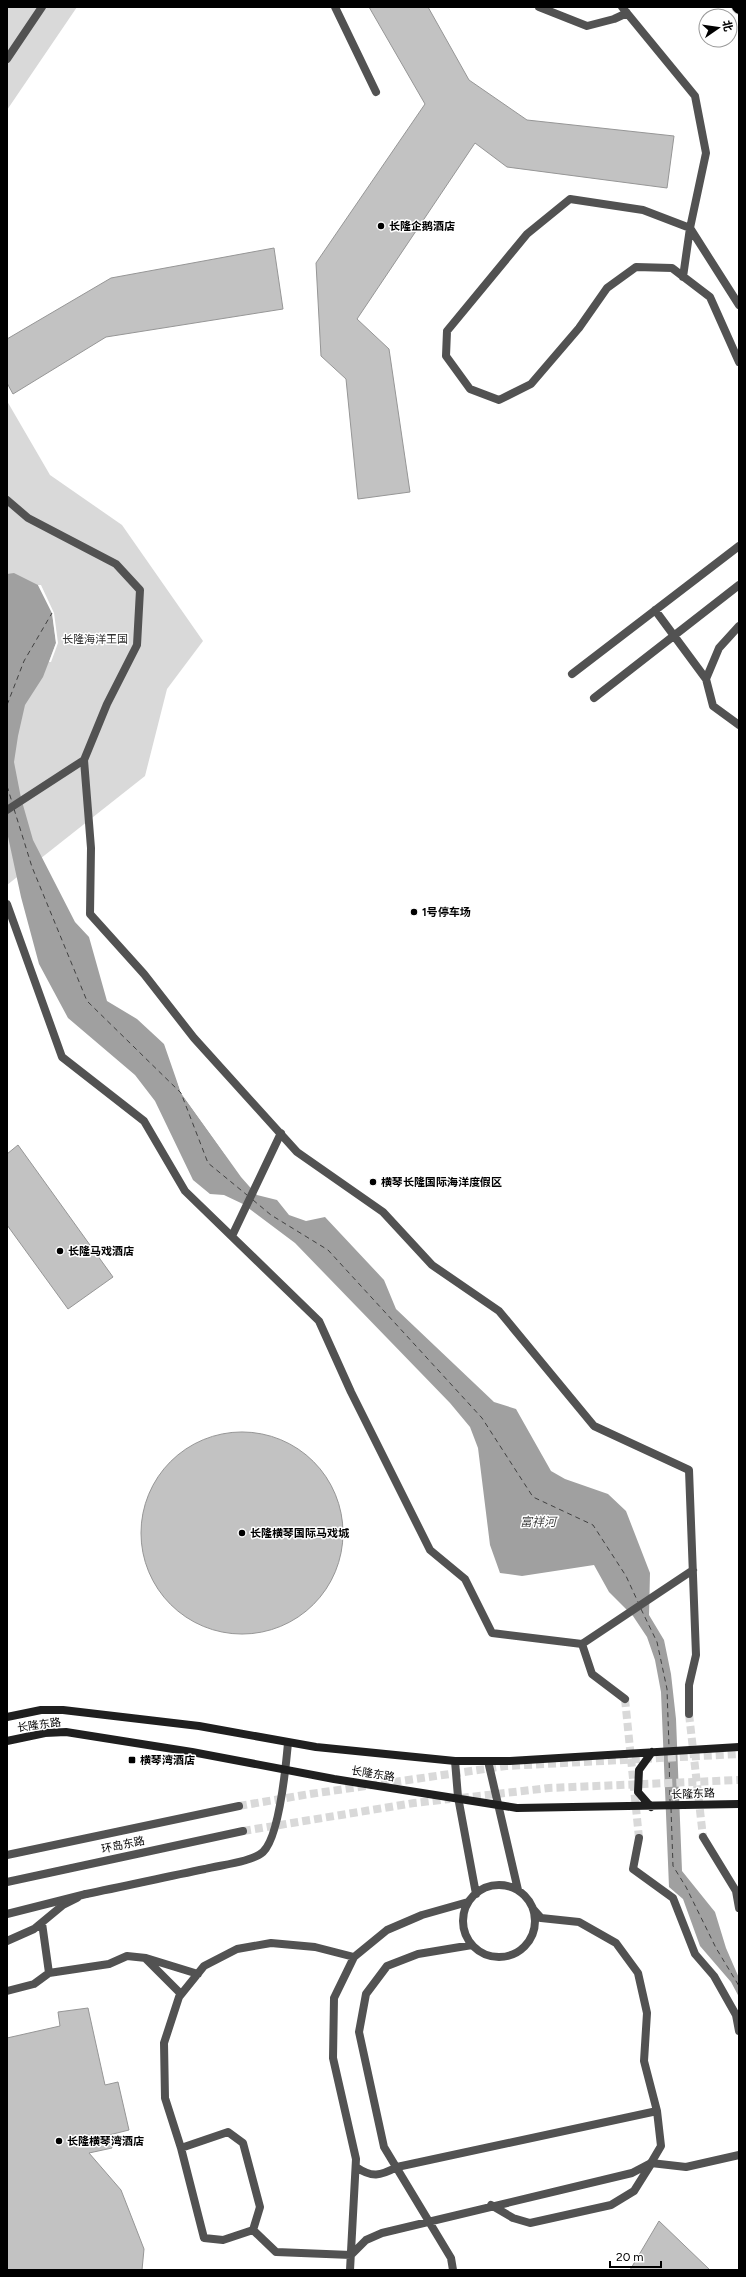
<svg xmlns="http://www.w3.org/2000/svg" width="746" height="2277" font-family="Figtree,'Noto Sans SC',sans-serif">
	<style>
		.green { fill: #d9d9d9 }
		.water { fill: #a0a0a0 }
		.pier { fill: #fff }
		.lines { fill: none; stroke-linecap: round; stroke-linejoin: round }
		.ferry { stroke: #414141; stroke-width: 1; stroke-dasharray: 5 4; stroke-linecap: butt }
		.building { fill: #c2c2c2; stroke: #969696 }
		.pedestrian-tunnel { stroke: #d9d9d9; stroke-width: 8; stroke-dasharray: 8 4; stroke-linecap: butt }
		.minor-tunnel { stroke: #d9d9d9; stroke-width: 8; stroke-dasharray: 8 4; stroke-linecap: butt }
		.primary-casing { stroke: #dbdbdb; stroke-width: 12 }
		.service { stroke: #525252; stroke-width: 8 }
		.pedestrian { stroke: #525252; stroke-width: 8 }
		.minor { stroke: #525252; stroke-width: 8 }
		.tertiary { stroke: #525252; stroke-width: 8 }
		.secondary { stroke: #1f1f1f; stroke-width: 8 }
		.primary { stroke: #000; stroke-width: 10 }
		.poi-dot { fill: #000; stroke: #fff; stroke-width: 1.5 }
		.labels { text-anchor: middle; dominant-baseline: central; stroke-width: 3; stroke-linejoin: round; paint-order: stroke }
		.poi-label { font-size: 11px; font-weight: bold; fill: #000; stroke: #fff; text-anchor: start }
		.park-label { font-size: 11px; fill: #303030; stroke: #fff }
		.street-label { font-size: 11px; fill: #000; stroke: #fff }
		.water-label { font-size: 12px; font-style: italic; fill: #414141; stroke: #fff }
	</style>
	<rect width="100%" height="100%" fill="#fff"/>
	<path class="green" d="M7,7H77L7,110Z
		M7,401L50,475L122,525L203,641L167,689L145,776L7,885Z"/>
	<path class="water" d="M14,573L38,585L52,613L56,643L43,677L25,705L18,736L14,762L21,798L33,840L75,922L89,937L107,1001L137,1019L164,1044L181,1093L241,1177L257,1195L277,1200L289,1215L306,1221L325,1217L384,1280L396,1309L494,1402L516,1409L551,1471L565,1479L608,1494L626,1511L650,1573L649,1615L664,1640L671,1674L676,1719L682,1871L715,1912L726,1948L739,1978V1997L731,1982L700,1946L683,1899L669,1887L661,1692L655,1660L647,1637L633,1616L609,1592L594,1565L522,1576L500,1573L490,1545L478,1448L470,1427L450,1403L295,1243L243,1204L224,1195L210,1194L193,1180L155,1101L135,1075L68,1018L39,964L21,897L7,832V574Z"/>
	<path class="pier" d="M38,585H41L54,613L58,643L51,662H49L56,643L52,613Z
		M173,1059L183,1092L227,1153L225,1154L181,1093L171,1060Z"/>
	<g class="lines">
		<path class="ferry" d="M7,705L24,661L52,613
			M7,786L12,802
			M14,809L32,867L87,1001L181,1093L208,1163L247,1195
			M253,1200L271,1215L328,1250L482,1418L533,1497L593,1525L626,1576L638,1602
			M641,1609L657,1642L667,1689L669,1747
			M669,1754L670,1801
			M671,1808L673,1866L686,1887L716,1948L739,1986"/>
	</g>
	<path class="building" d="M369,7H428L469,80L527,120L674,136L667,188L507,167L475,143L357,319L389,349L410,492L358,499L346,379L321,356L316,263L425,104Z
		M274,248L283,309L106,337L13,394L7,383V339L111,278Z
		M18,1145L113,1277L68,1309L7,1225V1154Z
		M141 1533a101 101 0 1 1 202 0a101 101 0 1 1-202 0Z
		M88,2008L105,2085L118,2082L129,2130L109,2135L112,2148L89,2153L121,2190L144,2249L142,2270H7V2038L60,2026L58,2012Z
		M659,2221L710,2270H630Z"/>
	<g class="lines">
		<path class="pedestrian-tunnel" d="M625,1699L639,1838
			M689,1714L703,1837"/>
		<path class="minor-tunnel" d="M461,1798L549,1788L739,1780
			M239,1806L310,1794L506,1766L739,1754
			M243,1831L414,1803L450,1799"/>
		<defs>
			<path id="primary" d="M737,7L739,9"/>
		</defs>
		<use href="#primary" class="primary-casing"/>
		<path class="service" d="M335,7L376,92
			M539,7L587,26L614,19L627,13
			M622,7L695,96L706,153L690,228L683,277
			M7,59L42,7
			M739,305L690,228L643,210L570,199L527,234L447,331L446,356L470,389L499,400L531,384L579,328L607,288L636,267L672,268L710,297L739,362
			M655,610L706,679L713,706L739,725
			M572,674L739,546
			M706,679L719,648L739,626
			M594,698L739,585
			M455,1761L458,1797L476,1894
			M488,1761L518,1890
			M463 1921a36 36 0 1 1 72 0a36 36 0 1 1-72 0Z
			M42,1923L49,1973
			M7,1941L34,1929L63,1905L77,1898
			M146,1959L181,1994
			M7,1991L34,1984L49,1973L109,1964L127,1956L146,1958L198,1974
			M181,2148L228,2132L243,2143L260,2207L253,2230L223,2240L204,2238L181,2148L165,2098L164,2043L179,1997L204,1966L237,1949L271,1943L315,1947L354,1957
			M356,2167C372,2178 380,2176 397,2167L657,2111
			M491,2205L513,2218L530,2223L611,2205L634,2191L651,2164
			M253,2230L276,2252L351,2255L366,2240L382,2233L632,2173L651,2163L661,2146L657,2111L644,2061L647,2013L638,1973L616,1943L579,1922L541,1918L533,1909
			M350,2270L356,2159L333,2058L334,1998L354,1957L387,1930L422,1915L468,1902
			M453,2270L451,2258L384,2147L359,2032L366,1994L387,1966L418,1954L472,1945"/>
		<path class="pedestrian" d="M7,500L28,518L116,564L140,590L137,645L107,704L84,760L91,848L90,914L144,974L194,1038L297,1152L383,1212L432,1265L499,1311L594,1426L689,1470L696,1655L689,1685V1714
			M7,810L84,760
			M7,904L62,1057L144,1121L185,1191L319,1321L351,1392L430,1550L465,1579L492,1633L582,1644L592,1674L625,1699
			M232,1236L281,1133
			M582,1644L693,1570
			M703,1837L736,1891L739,1908
			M639,1838L633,1869L673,1898L695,1954L714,1976L736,2015L739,2031
			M651,2163L686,2167L739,2155"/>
		<path class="minor" d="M7,1855L239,1806
			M7,1882L243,1831
			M86,1894C126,1886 165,1877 205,1869C220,1865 252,1862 263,1852C279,1837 286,1765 288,1743"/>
		<path class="tertiary" d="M7,1914L86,1894"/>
		<path class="secondary" d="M7,1717L41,1710H63L199,1726L316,1747L455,1761H510L739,1747
			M7,1741L45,1733L66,1732L192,1752L334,1779L517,1808L739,1804
			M651,1807L638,1792L639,1770L652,1752"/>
		<use href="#primary" class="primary"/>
	</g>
	<g class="poi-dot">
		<circle cx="381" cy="226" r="4"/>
		<circle cx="414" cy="912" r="4"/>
		<circle cx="373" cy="1182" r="4"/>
		<circle cx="60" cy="1251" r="4"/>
		<circle cx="242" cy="1533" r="4"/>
		<rect x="128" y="1756" width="8" height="8" rx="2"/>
		<circle cx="59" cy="2141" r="4"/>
	</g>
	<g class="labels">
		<g class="poi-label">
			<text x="389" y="226">长隆企鹅酒店</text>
			<text x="422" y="912">1号停车场</text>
			<text x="381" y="1182">横琴长隆国际海洋度假区</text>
			<text x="68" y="1251">长隆马戏酒店</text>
			<text x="250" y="1533">长隆横琴国际马戏城</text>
			<text x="140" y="1760">横琴湾酒店</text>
			<text x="67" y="2141">长隆横琴湾酒店</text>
		</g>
		<g class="park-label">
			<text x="95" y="639">长隆海洋王国</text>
		</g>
		<g class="street-label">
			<text transform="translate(39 1725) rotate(-8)">长隆东路</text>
			<text transform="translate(373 1774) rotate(9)">长隆东路</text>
			<text transform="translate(693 1794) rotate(-2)">长隆东路</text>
			<text transform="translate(123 1845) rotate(-12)">环岛东路</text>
		</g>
		<g class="water-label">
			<text x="538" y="1522">富祥河</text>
		</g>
	</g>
	<rect width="746" height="2277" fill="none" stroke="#000000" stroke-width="16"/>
	<g transform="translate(718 28) rotate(77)"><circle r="19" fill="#ffffff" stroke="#999999"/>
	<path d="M0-3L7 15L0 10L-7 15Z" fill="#000000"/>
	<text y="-6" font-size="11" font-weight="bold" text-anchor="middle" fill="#000000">北</text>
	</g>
	<path d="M610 2261v6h51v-6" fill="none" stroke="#000000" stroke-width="2"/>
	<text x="616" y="2261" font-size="12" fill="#000000" stroke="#ffffff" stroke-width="3" paint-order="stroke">20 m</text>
</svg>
